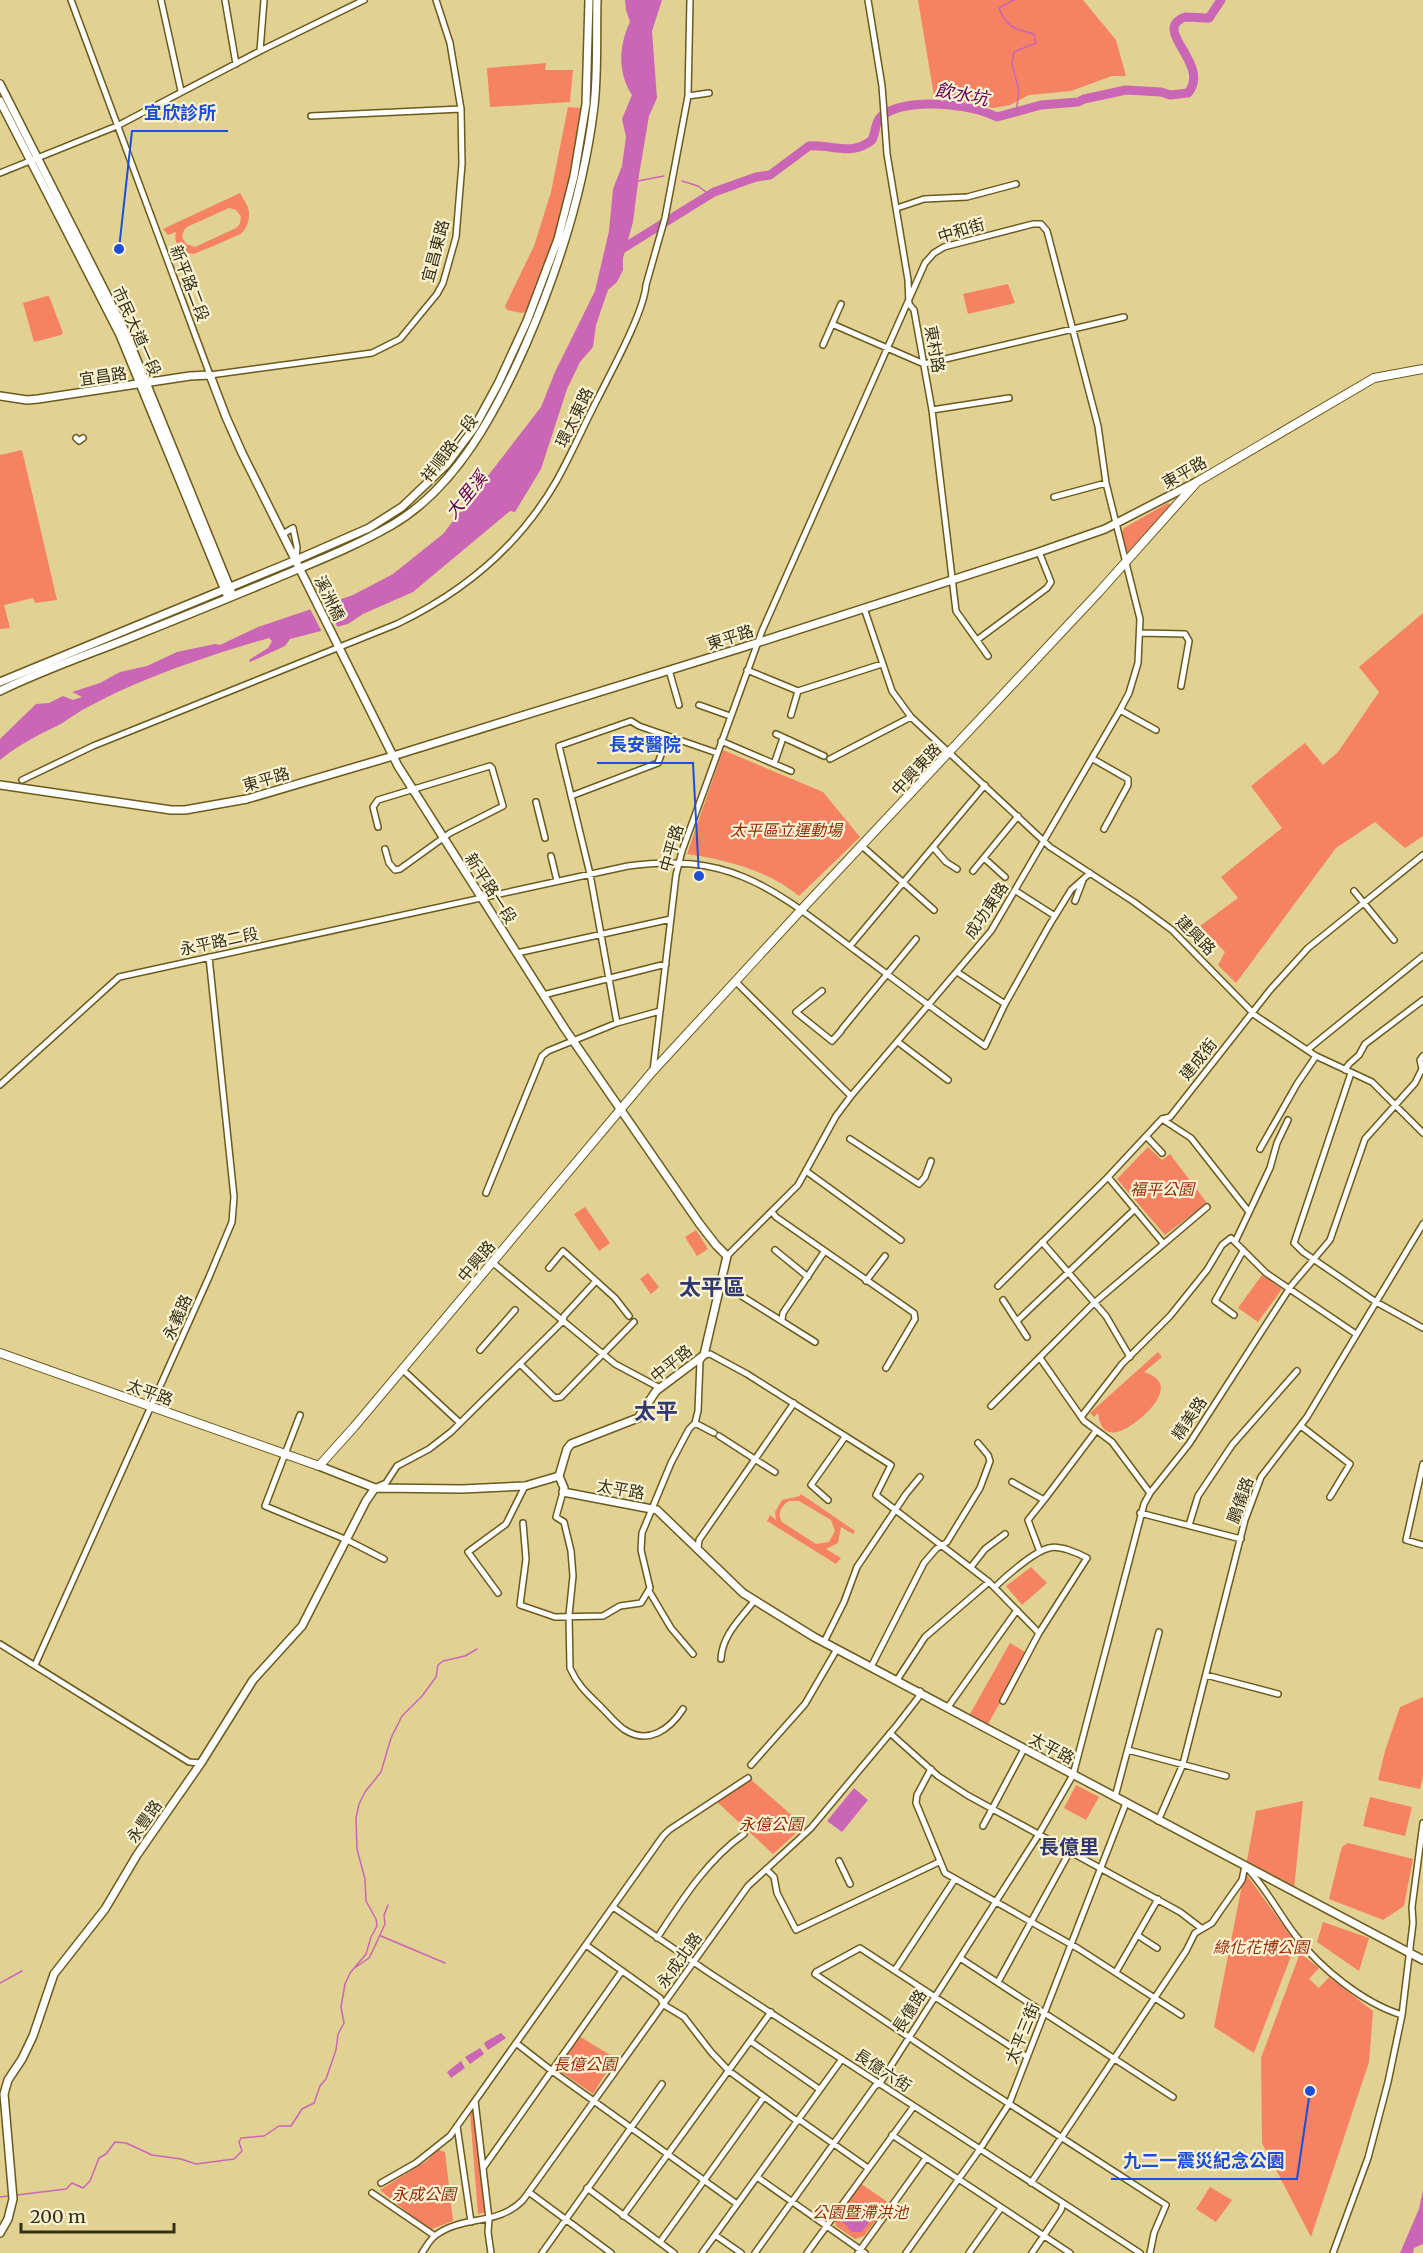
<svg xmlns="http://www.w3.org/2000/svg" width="1423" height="2253" font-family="Merriweather,'Noto Sans TC',serif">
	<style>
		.green { fill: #f68264; fill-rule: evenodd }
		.water { fill: #ca66b5 }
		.pier { fill: #e1d192 }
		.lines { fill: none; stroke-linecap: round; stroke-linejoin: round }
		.stream { stroke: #ca66b5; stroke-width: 1.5 }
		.river { stroke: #ca66b5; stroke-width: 9 }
		.minor-casing { stroke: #6a5b1d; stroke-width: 8 }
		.tertiary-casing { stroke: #6a5b1d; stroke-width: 10 }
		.secondary-casing { stroke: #6a5b1d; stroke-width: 10 }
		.minor { stroke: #fff; stroke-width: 5 }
		.tertiary { stroke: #fff; stroke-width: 7 }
		.secondary { stroke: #fff; stroke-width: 8 }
		.labels { text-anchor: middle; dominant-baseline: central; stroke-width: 4.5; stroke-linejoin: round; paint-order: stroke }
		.street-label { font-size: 16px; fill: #362f16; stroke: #f9f2d3 }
		.park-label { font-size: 16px; font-style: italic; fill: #972906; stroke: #f9f2d3 }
		.water-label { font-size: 18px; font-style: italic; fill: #620055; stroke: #f9f2d3 }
		.quarter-label { font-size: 20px; font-weight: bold; fill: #313772; stroke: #f9f2d3 }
		.district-label { font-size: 22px; font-weight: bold; fill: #313772; stroke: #f9f2d3 }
		.leader { fill: none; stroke: #1d4ed8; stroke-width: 2 }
		.callout-dot { fill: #1d4ed8; stroke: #f9f2d3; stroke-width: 2 }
		.callout-label { font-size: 18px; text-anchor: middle; font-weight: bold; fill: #1d4ed8; stroke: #f9f2d3; stroke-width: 4.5; stroke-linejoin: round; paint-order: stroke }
	</style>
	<rect width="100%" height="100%" fill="#e1d192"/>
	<path class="green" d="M918,0H1083L1116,40L1126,76H1112L1071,91L1029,95L1010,105L993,108L934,96Z
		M546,63L545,70H573L570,102L490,107L487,68Z
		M568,107L582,108L568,186L551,251L526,312L522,313L507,310L505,306L534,246L551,192Z
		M240,193C244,200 250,208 249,215C249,221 246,229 242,233C239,235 197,253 194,254C180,254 173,243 176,232L168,235L163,229ZM229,208L236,210L241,216L240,224L236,228L195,247L186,244L182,237L184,230L187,227Z
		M1008,284L1015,303L968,314L963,294Z
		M47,296H49L63,333L61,335L34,342L23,303Z
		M22,450L57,600L35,603L33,598L4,605L10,628L0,629V455Z
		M1168,503L1171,505L1130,551L1127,552L1122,532L1124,528Z
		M1423,613V836L1405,848L1375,822L1336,848L1236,983L1218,965L1225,952L1200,926L1238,898L1221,877L1282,828L1251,786L1305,743L1323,765L1338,752L1379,692L1359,667Z
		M723,750L823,792L860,837L799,896C768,870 726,860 687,854Z
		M1148,1147L1162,1160L1170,1154L1207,1203L1165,1235L1117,1179Z
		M585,1207L610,1243L599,1251L574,1214Z
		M696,1230L708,1249L697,1256L685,1237Z
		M648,1273L659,1287L651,1294L640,1279Z
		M1262,1275L1282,1289L1258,1322L1238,1308Z
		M1158,1352L1162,1357L1144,1372C1174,1381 1158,1403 1142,1417C1127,1430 1102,1446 1098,1413L1094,1417L1090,1413Z
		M801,1494L855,1531L853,1534L841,1527L838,1543L826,1549L841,1558L836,1564L767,1521L770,1515L776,1520L775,1512L782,1500L800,1496ZM789,1501H799L831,1520L835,1531L829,1542L816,1544L782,1522C777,1514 781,1506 789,1501Z
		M1031,1567L1047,1583L1022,1605L1006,1586Z
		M1010,1643L1025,1652L1011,1683L988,1724L970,1714Z
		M1423,1697V1776L1420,1789L1378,1780L1385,1751L1400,1707Z
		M748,1777L804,1826L773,1854L715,1800Z
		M1076,1785L1099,1797L1086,1820L1064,1808Z
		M1370,1797L1412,1807L1405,1836L1363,1826Z
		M1303,1801L1294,1889L1246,1866L1256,1811Z
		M1348,1843L1413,1859L1404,1906L1383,1920L1329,1899L1340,1854L1342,1847Z
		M1246,1874L1296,1943L1254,2053L1214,2027L1243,1880Z
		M1323,1922L1369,1938L1359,1971L1317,1942Z
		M1300,1953L1319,1968L1309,1979L1319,1988L1329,1977L1373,2011L1369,2062L1311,2237L1262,2143L1261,2058Z
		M579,2036L615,2058L593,2094L557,2069Z
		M475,2107L487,2212L478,2214L470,2113Z
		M437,2149L445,2152L453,2221L429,2230L380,2190L428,2160Z
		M860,2183L889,2203L864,2236L855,2239L836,2226L834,2218Z
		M1210,2187L1232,2200L1216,2222L1196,2209Z"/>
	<path class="water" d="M625,0H662L652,31L657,98L649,116L639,175L633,222L623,258V270L617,282L608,290L596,325L593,347L580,362L567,389L541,469L515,512L510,511L413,592L363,614L348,624L290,639L285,646L250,662L249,660L268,648L272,641L269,638C213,654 141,678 90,706C79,711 69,719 59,725C36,736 20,744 0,760V739L36,704L49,703L63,696L73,700L82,697L72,692L100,683L120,672L147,666L177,652L215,644L220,645L258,627L353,595L393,574L443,534L541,407L555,372L595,291L609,231L613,189L622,166L626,137L622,119L632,95C617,72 619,45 630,22L626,10Z
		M854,1788L868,1800L842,1832L827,1821Z
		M501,2033L506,2038L488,2050L484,2044L485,2042Z
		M480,2048L484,2054L470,2064L465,2057Z
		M461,2061L465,2068L451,2078L447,2072Z
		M1423,2190V2244L1414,2248L1413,2253H1400L1419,2209Z
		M856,2202L871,2212L873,2216L862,2232H852L845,2224L841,2222Z"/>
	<path class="pier" d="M325,602L339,630L323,634L309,607Z"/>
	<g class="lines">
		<path class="stream" d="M1014,0L999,8C1005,26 1016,30 1034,34L1036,43L1014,52L1012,64L1019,91L1016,113
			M638,181L664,176
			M682,181L698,186L710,195
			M381,1936L445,1963
			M356,1967L369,1958L375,1946L385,1924L384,1915L388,1905
			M0,1983L22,1971
			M17,2195L66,2189L72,2183L83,2188L90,2181L99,2158L106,2154L115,2142L126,2143L152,2155L181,2159L196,2164L234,2159L242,2151L239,2142L241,2138L264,2136L279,2126H291L302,2109L314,2103L320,2086L326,2079L336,2050L338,2034L344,2023L341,2007L345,1984L350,1973L366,1954L371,1937L377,1926L376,1919L366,1901L365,1879L357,1849L356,1818L359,1804L365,1792L381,1772L391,1738L402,1716L422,1696L436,1677L438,1665L443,1661L465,1656L477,1649
			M0,2197L9,2196"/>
		<path class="river" d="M617,252L714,192L756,177L770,175L809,146C832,144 851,157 872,140C876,132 875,120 883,115C909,97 970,104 997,117L1041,105L1078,102L1084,99L1126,90L1161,92L1170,95L1188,93C1210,67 1160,35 1178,21C1181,19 1181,18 1185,17C1193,17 1201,18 1209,18L1221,0"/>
		<defs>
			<path id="minor" d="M71,0L210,375L372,353L400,339L437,294L443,283L456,237L462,164L461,109L450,43L436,0
				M161,0L181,91
				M225,0L236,64
				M690,0L688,96L709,93
				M868,0L882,86L887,154L908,280L909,304L914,310L932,410L956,611L988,656
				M260,51L264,0
				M311,116L461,109
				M0,173L117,126L260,51L364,0
				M897,208L924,199L967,197L1016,184
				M832,324L924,364L1124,317
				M823,345L841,304
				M932,410L1009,398
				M76,438L79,441L83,438
				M1054,497L1106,483
				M283,534L293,528L297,547L296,560
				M864,608L892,691L911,717L1050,847L1134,902L1172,930L1256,1016L1316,1056L1372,1082L1423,1133
				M1141,633L1185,634L1189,641L1181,686
				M977,640L1047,588L1051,582L1039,552
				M669,670L679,705
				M747,670L798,691L882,664
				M699,705L730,716
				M1120,710L1156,730
				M791,715L798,691
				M776,734L824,756
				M721,741L791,771
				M830,759L911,717
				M1093,759L1128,779V785L1104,829
				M774,764L783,738
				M22,780L93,746L397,624C464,592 520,545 557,480C572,453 584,425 598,398C611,372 644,312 646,285L665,218L688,96
				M571,796L658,763L668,736
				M536,802L545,838
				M378,827L373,807L378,800L490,766L492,768L503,806L450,833L400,869L395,870L389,863L385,849
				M862,846L934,910
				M933,847L946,862L957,869
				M551,856L557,881
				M984,858L1005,877
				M973,871L1018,816
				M1016,891L1055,916
				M1354,891L1394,940
				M1075,901L1083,880
				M850,946L985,785
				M517,953L671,919
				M957,972L1005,1004
				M736,982L851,1096
				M822,991L796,1012L832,1041L841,1031
				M543,995L666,964
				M617,1023L590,874L559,746L631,721L639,726L717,753
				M842,1029L916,939
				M898,1042L948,1080
				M1307,1050L1423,956
				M1345,1070L1349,1064L1359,1055L1365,1044L1423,1000
				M653,1071L676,875L682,851L762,631L925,263L934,253L944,247L1033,224H1041L1047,231L1098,426L1106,483L1140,619L1138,663L1129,693L1120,710L991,931L851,1096L836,1116L798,1185L727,1256
				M1351,1073L1294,1243L1303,1252L1376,1302L1423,1328
				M0,1085L119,977L628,866C734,851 777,892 856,951C899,983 941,1015 985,1046L1005,1004L1050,924L1071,890L1090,873
				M1162,1119L1191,1138L1249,1212
				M1146,1136L1162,1153
				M850,1139L919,1184L925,1177L931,1161
				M1260,1149L1297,1084L1316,1056
				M806,1171L901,1240
				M1108,1177L1163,1243
				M486,1193L542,1056L548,1051L617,1023L660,1011
				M772,1212L776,1217L914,1313L915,1319L886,1368
				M1042,1242L1106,1316L1130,1357
				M1235,1242L1270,1168L1277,1143L1288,1120
				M775,1250L808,1277
				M492,1262L615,1364L660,1388
				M549,1268L563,1251L615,1298L629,1316
				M866,1281L885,1256
				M721,1283L815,1342
				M998,1286L1108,1177L1162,1119L1170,1117L1270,990L1308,948L1423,855
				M1003,1300L1027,1337
				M1234,1315L1215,1301L1243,1251
				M782,1320L783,1313L824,1252
				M1017,1321L1135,1209
				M480,1350L515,1310
				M1040,1358L1084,1421L1112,1442L1150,1493
				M520,1364L555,1398L561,1397L634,1322
				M403,1370L460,1423
				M991,1406L1094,1303L1207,1207
				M300,1415L265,1506L347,1540L384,1559
				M1081,1417L1122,1364L1170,1316L1207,1270L1222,1245L1231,1238L1266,1273L1356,1334
				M695,1423L714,1433
				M1301,1426L1350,1464L1330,1497
				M719,1436L775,1472
				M1423,1464L1406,1540L1423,1545
				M1012,1482L1044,1500L1028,1520L1040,1552
				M377,1487L386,1483L397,1466L429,1449L451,1432L563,1321L564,1316L596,1281
				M563,1492L556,1517L564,1522L571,1551L573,1576L569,1615L570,1668C578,1686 588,1694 602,1708C609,1715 617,1725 625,1730C649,1745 670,1729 683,1709
				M828,1500L811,1485L845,1437
				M1044,1500L1096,1431
				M1140,1513L1241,1539
				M523,1523L526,1559L520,1605L555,1617L603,1616L620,1606L641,1603L650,1588L641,1550L642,1533L671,1463L689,1429L695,1423L698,1411L700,1361L704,1355L710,1354L747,1374L891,1465L876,1495L989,1582L1039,1633
				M1189,1525L1198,1496L1232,1445L1297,1371
				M698,1548L699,1540L794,1403
				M971,1567L985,1549L1005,1534
				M995,1587C1006,1576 1035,1551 1049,1548C1059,1545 1078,1553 1087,1558L1039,1633L1003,1701
				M649,1591L671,1628L693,1654
				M498,1593L468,1552L506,1524L525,1486
				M824,1642L844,1602L857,1567L906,1494L920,1477
				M0,1644L189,1762L201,1763
				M721,1659C722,1635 741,1618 755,1600
				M35,1665L209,1277L232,1222L234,1197L209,957
				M871,1667L924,1563L936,1549L947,1542L980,1488L990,1461L988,1455L978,1443
				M1206,1675L1278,1694
				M897,1680L925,1637L989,1582
				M948,1707L1017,1610
				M890,1733L938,1776L967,1795L1180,1912L1201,1928
				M1128,1750L1226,1776
				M751,1765L805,1704L837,1649
				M931,1769L917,1795L916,1803L945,1873L1079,1949L1181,2015
				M1115,1797L1159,1632
				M1158,1821L1183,1764L1245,1520L1261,1477L1307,1417L1423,1224
				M983,1826L1024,1749
				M839,1861L850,1884
				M1247,1868C1266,1888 1279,1914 1296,1936C1320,1968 1363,2003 1402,2015
				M766,1869L774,1877L777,1893L796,1930L939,1862
				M613,1907L711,1974L1140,2253
				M1137,1935L1157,1948
				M657,1938C682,1900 707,1860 744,1834
				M586,1945L660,1998L664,2005L684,2017L711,2052L729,2071L797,2121H801L868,2168
				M960,1958L1173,2097
				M895,1970L955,1879
				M1116,1972L1158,1899
				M998,1982L1070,1851
				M750,2041L819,2089
				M516,2043L552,2071L737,2204
				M1027,2057L860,1948L816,1972L815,1974L974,2081L1166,2205L1154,2233L1150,2253
				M475,2101L489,2219L488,2232L491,2253
				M457,2126L471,2222
				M892,2135L1070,2253
				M483,2168L622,1971
				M757,2177L865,2253
				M381,2183L416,2163L450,2136L663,1836L669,1830L748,1778
				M1031,2183L1186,1951L1195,1933L1212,1923L1218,1914L1242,1880L1245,1866
				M587,2188L674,2253
				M372,2193L435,2236
				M530,2193L611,2253
				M623,2216L771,2012
				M715,2235L741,2253
				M660,2242L764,2097
				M422,2253C426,2247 430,2239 436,2235C463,2215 498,2226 523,2200L748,1886L811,1828L897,1725L918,1698L920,1691
				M542,2253L662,2084
				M702,2253L842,2059
				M755,2253L875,2086L880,2083L1039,1834L1073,1775L1144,1504L1150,1493L1189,1444L1291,1286L1330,1240L1365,1139L1415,1083L1422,1069L1420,1060L1423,1056
				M807,2253L914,2106
				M858,2253L926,2158
				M906,2253L980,2149L1009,2104L1126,1803
				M969,2253L1001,2208
				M1032,2253L1061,2210L1063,2203
				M1333,2253L1368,2158L1388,2082L1402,2015L1413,1923L1412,1907L1423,1823"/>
			<path id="tertiary" d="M0,84L125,331L231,591
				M0,101L120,335L226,593
				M0,396L27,400L38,399L190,376L210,375L226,417L242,453L398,766L565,1029L699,1223L716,1245L727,1256L704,1355L656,1391L638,1418L571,1444L567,1449L559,1476
				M0,682L296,560L369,528L402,507L447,464L474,428L498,384L527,321L558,239L574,176L586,104L589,0
				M0,691C41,671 84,656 127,639C175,620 224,600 272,580C312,563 354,547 392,525C457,487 497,410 526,344C559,268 584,190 594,106C598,71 596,35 597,0
				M0,785L171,810H185L247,799L393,756L744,647L1039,552L1105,529L1196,482
				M319,1466L375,1488L462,1489L525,1486L559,1476
				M559,1476L564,1488L563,1492L657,1510L743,1593L814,1637L1423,1960
				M0,2233L8,2219L13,2199L4,2094L8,2080L22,2059L33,2036L54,1974L105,1909L137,1855L201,1763L253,1680L302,1626L366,1501L375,1488"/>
			<path id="secondary" d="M0,1353L319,1466L354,1427L652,1072L801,910L1099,592L1197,482L1374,378L1423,369"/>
		</defs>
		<use href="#minor" class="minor-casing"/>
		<use href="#tertiary" class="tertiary-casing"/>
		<use href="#secondary" class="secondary-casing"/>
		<use href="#minor" class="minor"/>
		<use href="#tertiary" class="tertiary"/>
		<use href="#secondary" class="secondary"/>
	</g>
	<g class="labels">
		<g class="street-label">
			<text transform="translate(961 230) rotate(-17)">中和街</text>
			<text transform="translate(435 251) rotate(-75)">宜昌東路</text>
			<text transform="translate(190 283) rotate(69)">新平路二段</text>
			<text transform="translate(137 331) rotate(66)">市民大道一段</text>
			<text transform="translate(935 349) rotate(80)">東村路</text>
			<text transform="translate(103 376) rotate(-8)">宜昌路</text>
			<text transform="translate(574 417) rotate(-64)">環太東路</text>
			<text transform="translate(449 448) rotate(-52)">祥順路一段</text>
			<text transform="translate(1184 472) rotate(-29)">東平路</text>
			<text transform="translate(330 598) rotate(64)">溪洲橋</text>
			<text transform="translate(730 637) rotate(-18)">東平路</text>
			<text transform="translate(916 769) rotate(-47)">中興東路</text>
			<text transform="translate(266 779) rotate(-16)">東平路</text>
			<text transform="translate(671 848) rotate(-74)">中平路</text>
			<text transform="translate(491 888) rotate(57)">新平路一段</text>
			<text transform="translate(986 910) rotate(-56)">成功東路</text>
			<text transform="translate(1196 935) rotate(45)">建興路</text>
			<text transform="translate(219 941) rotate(-12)">永平路二段</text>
			<text transform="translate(1198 1059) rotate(-51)">建成街</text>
			<text transform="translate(476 1261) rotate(-50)">中興路</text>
			<text transform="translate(177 1317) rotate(-66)">永義路</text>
			<text transform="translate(671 1363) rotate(-39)">中平路</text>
			<text transform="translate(150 1392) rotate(20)">太平路</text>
			<text transform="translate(1189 1418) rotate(-56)">精美路</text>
			<text transform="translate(621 1489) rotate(10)">太平路</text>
			<text transform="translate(1240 1500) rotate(-70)">鵬儀路</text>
			<text transform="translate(1052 1748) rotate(28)">太平路</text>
			<text transform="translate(144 1821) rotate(-55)">永豐路</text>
			<text transform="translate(679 1960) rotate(-54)">永成北路</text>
			<text transform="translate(909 2011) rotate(-57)">長億路</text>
			<text transform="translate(1022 2033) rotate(-68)">太平三街</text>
			<text transform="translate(883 2070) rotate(33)">長億六街</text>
		</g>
		<g class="park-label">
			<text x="786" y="830">太平區立運動場</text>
			<text x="1162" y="1189">福平公園</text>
			<text x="771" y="1824">永億公園</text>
			<text x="1261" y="1947">綠化花博公園</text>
			<text x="585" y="2064">長億公園</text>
			<text x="424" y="2194">永成公園</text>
			<text x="860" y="2212">公園暨滯洪池</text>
		</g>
		<g class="water-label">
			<text transform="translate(962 94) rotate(11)">飲水坑</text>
			<text transform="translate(466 495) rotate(-51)">大里溪</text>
		</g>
		<g class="quarter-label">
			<text x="1069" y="1846">長億里</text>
		</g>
		<g class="district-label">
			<text x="712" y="1287">太平區</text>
			<text x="656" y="1411">太平</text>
		</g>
	</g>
	<path class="leader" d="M119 249L132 131H228M699 876L693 763H597M1310 2091L1297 2179H1111"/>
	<g class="callout-dot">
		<circle cx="119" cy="249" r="6"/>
		<circle cx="699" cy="876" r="6"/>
		<circle cx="1310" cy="2091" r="6"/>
	</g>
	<g class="callout-label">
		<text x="180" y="119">宜欣診所</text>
		<text x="645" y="751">長安醫院</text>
		<text x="1204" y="2167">九二一震災紀念公園</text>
	</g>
	<path d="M21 2223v9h153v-9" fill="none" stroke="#362f16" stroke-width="3"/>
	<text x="30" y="2223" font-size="18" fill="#362f16" stroke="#f9f2d3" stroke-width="4.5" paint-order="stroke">200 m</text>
</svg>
